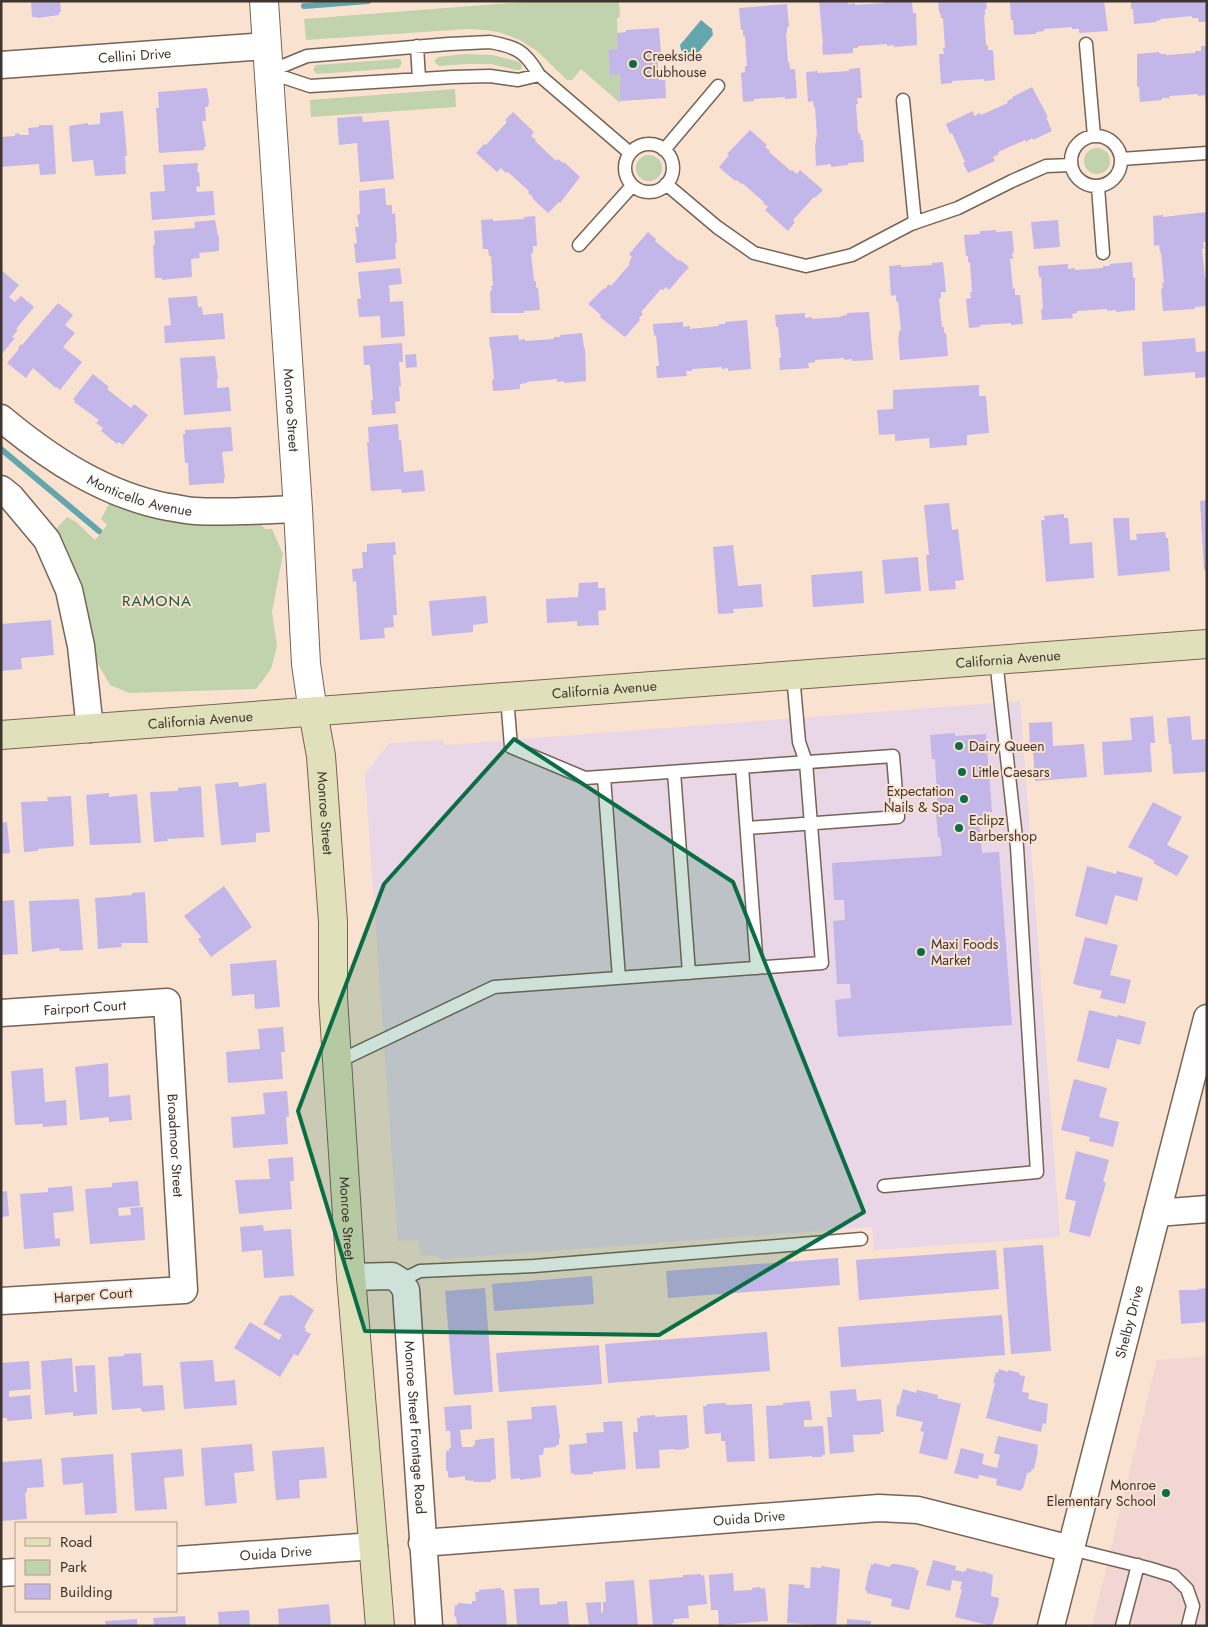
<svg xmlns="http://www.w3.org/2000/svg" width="1208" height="1627" font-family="Jost,sans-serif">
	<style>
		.commercial { fill: #e9d7e7 }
		.education { fill: #f1d6d3 }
		.green { fill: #c0d3ad }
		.water { fill: #63a7ad }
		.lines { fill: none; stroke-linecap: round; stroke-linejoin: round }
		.stream { stroke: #63a7ad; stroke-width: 6 }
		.building { fill: #c3b6e8 }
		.service-casing { stroke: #776354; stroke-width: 15 }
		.minor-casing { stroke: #776354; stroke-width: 29 }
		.tertiary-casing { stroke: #776354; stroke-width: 30 }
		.secondary-casing { stroke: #776354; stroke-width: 30 }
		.service { stroke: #fff; stroke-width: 12 }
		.minor { stroke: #fff; stroke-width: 26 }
		.tertiary { stroke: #fff; stroke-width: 28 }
		.secondary { stroke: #e0e1bb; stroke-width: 28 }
		.marked { fill: #0a6e44; fill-opacity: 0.2; stroke: #0a6e44; stroke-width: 4; stroke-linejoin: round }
		.poi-dot { fill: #0a6e44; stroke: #fae2d1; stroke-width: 2 }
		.labels { text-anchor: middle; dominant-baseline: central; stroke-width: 4; stroke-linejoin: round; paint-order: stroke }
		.street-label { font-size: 14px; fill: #3e352e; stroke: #fae2d1 }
		.poi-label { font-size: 14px; fill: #3e352e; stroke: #fae2d1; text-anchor: start }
		.neighbourhood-label { font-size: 15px; letter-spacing: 1px; fill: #175436; stroke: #fae2d1 }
	</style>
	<rect width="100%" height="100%" fill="#fae2d1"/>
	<path class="commercial" d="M1020,701L1060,1237L874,1250L872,1227L442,1259L435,1255L421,1256L419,1240L398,1241L365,774L389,743L443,740L444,745Z"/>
	<path class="education" d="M1207,1356V1626H1092L1157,1360Z"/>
	<path class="green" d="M536,1H619L620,17L617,18L618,49L608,51L610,74H620L621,83H619L620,103L581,69L572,80H567L537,51L520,40L502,33L485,30L467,29L306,40L304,19Z
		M465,54L493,55L519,62L521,64L522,68L519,70H516L491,64H465L439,66L434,61L438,57Z
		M398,59L401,60L402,63L399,68L317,74L313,70L316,65Z
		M455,89L456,107L311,117L310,100Z
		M1084 161a13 13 0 1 1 26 0a13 13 0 1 1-26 0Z
		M636 168a13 13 0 1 1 26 0a13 13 0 1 1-26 0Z
		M110,502L258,521L265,529H272L283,554L272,612L277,646L271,669L256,689L129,693L110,685L97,662L82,595L53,532L67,517L76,522L95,540L107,525L101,519Z"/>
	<path class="water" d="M701,20L712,29L713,35L692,60L681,50L680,45Z"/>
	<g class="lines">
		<path class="stream" d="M304,6L368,1
			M1,449L99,531"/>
	</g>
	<path class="building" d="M31,1H60L61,12H59V15L37,18V17H32Z
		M819,1H848V4L855,3V5L884,3L883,1H912L913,13H916L917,45L894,47V45L887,46V44L858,46V48H853V53L823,55L822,44H823Z
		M938,1H986L987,9H985V15H984L986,45H988V50H993L995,80L984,81V79L952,81V83L941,84L939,54H944L943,48H945L943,18H941L940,12H939Z
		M1011,1H1104L1108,31L1079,33V29H1072V27L1044,29V31L1036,32V34L1014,35L1013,20H1011L1010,3Z
		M1131,1H1207V22H1199L1198,18H1192V16L1160,19L1161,20L1156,21L1157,22L1134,24L1133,9H1131Z
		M787,4L789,27H787V33H786L788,62H789L790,69H795L797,98L785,99V97L754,99V101L743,102L741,73L745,72V66H747L745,36H743V30H741L739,8Z
		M659,28L661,53H657L659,80H665L666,98L620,101L619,83H621L620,74L610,75L608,50L618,49L617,33L626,32V30Z
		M1201,46H1207V100H1205V95L1198,96V94L1169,96L1170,98H1162V100L1140,102L1139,87H1137V54L1159,52L1160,54H1166V55L1195,53V51H1201Z
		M860,68L862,98H857L858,104H856L858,133H860L861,140H863L864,162L848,163V165L831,167V164L816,166L815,143H816V137H817L815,107H814L813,101L808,102L806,72L818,71V73L849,71V69Z
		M1032,87L1048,117H1046L1052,131L1033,140L1032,138L1026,142L1025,140L998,152L999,154L993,157L995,161L968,173L963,163L965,162L952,133L950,134L946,124L973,111L974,116L980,113L981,115L1008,103L1007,101L1013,98L1012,97Z
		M207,88L209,102L208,107H205L206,121H202L206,147H204V150L159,153L156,108H159L158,92Z
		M123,111L127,156H125L126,174L95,176L93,160L72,162L69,126L88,123V125L100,124V113Z
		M513,112L534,132L531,136L536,140L535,141L556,161L558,159L563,163L564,162L580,177L560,203L559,202L548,213L532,198L533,197L528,193L529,191L508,172L506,173L501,168L497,172L476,153L484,144L486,145L507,122L505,120Z
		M362,116L363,122L389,120L394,179L360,182L357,143L339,145L337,118Z
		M39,125H53L56,174L40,175L39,164L1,167V137L15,136V134L19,133V135H29L28,128L39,127Z
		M750,130L767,145L765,147L770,151L769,152L791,171L792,170L797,174L800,170L823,190L815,198L814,197L793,220L795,222L788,231L765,210L768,207L763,203L764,202L742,183L741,184L737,180L735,181L719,167L729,155L727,154Z
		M198,163L197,172H199L200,186L196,187L197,192L213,191L215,215L152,220L150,192L165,191L163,165Z
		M385,188L386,205H392V214L395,213L397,243H395L396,259L356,263L354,244L357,243L355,227H359L357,215L360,214L359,191Z
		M1207,212V242H1203L1204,249H1202L1205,278H1207V306L1195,307V309L1163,311L1161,289L1163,288L1162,283H1164L1161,252H1160L1159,245L1154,246L1153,216L1163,215V217Z
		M535,216L537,246H533V253H531L534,281H536V288L538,287L540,310L524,311V313H491L490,291H492L491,286H493L491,256H489L488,249H483L481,220L493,219V221L524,219V217Z
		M215,220L218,236H219V251L199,253L200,258L191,259L192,277L162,280V278H155L153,245H155L154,231L195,228L194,222Z
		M1058,220L1060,247L1034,249L1031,222Z
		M996,230V232L1012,231L1014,253H1012L1013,259H1010L1013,289L1015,288V295H1020L1023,324L1011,325V323L980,325V327L969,328L966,299L971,298L970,292H972L970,263L968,262V256H966L964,235L980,234V231Z
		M648,232L656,239L655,241L679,261L680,260L689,267L669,290L666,287L663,290L661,289L641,312L643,314L639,318L640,320L625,337L600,317L601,315L588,304L604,288L605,289L609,284L611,286L630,264L629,262L632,257L629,254Z
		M943,262L946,292H941V298H939L942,327H944V333H946L948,356L900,360L898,337H899V331L901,330L898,301L896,302V295L891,296L889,266L901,265V267L932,265V263Z
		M1132,262L1133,278H1135V310L1116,312V310L1107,311V309L1077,311V313L1072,314L1073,318L1042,320L1041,309H1043L1041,277H1039L1038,266L1068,264V269L1075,268V270L1103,268V266H1110V264Z
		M400,268L402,284L389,285L390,302L403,301L405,336L381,338L380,316L359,317L357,299H361L358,272Z
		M1,270L19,285L9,297L15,302L21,296L34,307L16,329L18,330L12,337L15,338L1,355Z
		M197,296L198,307H202L203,315L223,313L225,339L165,343L164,326L171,325L168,298Z
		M58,303L73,315L65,325L75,333L63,347L82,362L60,390L57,387L56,388L33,368L26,378L7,363L19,349L18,348L21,344L22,345Z
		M869,312L873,360L852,361V359L844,360V358L815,360V362L808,363L809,368L780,370L779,358H781L778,327H776L775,315L805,313V318L812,317V319L841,317V316L847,315V313Z
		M747,320L751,369L728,371V368L722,369V367L692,369V371H686L687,376L657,378L656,366H659L656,335L654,336L653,324L683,322V327L690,326V329L719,326L718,324H725V322Z
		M582,333L584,348H585L586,381L564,383V381L557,382V379L527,382V383L520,384V389L493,391L492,380L494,379L491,348H490L489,337L518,335L519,340L525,339V341L554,339V337H560V335Z
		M1195,338L1196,352L1207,351V377L1195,378V372L1144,376L1142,342Z
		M402,343L403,362H399L401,386H399L400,401L395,402L396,413L372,415L371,400H373L370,365H364L363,346Z
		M416,354L417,367L406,368L405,355Z
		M215,356L218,379H217V388L229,387L231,411L184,415L180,358Z
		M93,374L109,387L107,389L131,408L134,404L148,415L123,445L119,442L117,444L101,431L103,428L96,423L99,420L74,402L75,400L73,399Z
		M979,385V396H986L989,433L967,435V445L930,448L929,438L895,441V434L879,435L877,410L893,409V390Z
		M398,424L399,440H401L404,472L423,470L425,491L402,493L401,489L371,491L367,442H369L368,427Z
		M231,427L233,451L222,452L225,478H224V483L189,485L188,463H185L183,434H185V430Z
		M1207,500V570H1204L1200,501Z
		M949,503L952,530L958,529L964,580L955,581L956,589L929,591L926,555H929L924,505Z
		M1064,514V518H1068L1070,544L1092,542L1094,578L1046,582L1041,520H1045L1044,516Z
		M1113,518H1129L1130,540H1137L1136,534L1165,532L1166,538H1168L1170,571L1118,576Z
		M395,542L396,555H393L397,615H393L394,627L384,628L385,638L360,640L356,581L353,582L352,569L363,568L362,552H367V544Z
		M733,545L738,586L761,584L763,607L733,609L734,613L718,614L713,547Z
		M918,557L921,591L885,594L882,560Z
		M862,571L864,603L813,607L811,575Z
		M598,582V588H605L606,610L598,611L599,625L577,626V621L547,623L546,599L578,597L579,583Z
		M486,596L488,623L473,625V632L432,636L429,601Z
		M51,620L54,655L21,658L22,669L1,671V624Z
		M1153,716L1155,743H1150L1152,772L1104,775L1102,742L1132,740L1130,718Z
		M1190,716L1192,740L1207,739V772L1173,774L1171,744H1169L1167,718Z
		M1052,722L1053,746L1084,744L1087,777L1035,781L1033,751H1030L1029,723Z
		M955,733V736L986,734L992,812H983V819L979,820L982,853L999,852L1012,1025L838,1037L835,1000L851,998L850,984H837L833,921L845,920L844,900H834L832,863L942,856L940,837H938L936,813H938L935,759H932L930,735Z
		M238,782L239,787L266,783L270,832L256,833V842L221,845L215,784Z
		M201,786L204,837L167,839L168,841L154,842L150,792L178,791V788Z
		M109,793V797L137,794L141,843L90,845L86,795Z
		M71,796L74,846L38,849V851L24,852L21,802L48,801L47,797Z
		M1153,802L1182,817L1167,845L1189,856L1177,876L1153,863L1155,861L1128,847Z
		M7,822L10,853L1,854V823Z
		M1087,866L1116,874L1117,871L1143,878L1137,901L1115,895L1107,925L1075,916Z
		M224,886L252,927L211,957L198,939L201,937L184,916Z
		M145,892L148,943H121L122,947L98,949L95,898L132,895V893Z
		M79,899L83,950L60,951L59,948L32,952L29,901Z
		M14,900L18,954L1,955V901Z
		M1085,937L1118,945L1110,975L1131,980L1125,1004L1100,998L1102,991L1073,984Z
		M276,960L280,1007L255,1009L254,994L232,996L230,964Z
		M1089,1010L1117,1017L1118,1015L1146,1022L1140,1045L1117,1039L1109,1069L1077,1061Z
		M283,1027L285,1052H281L283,1079L228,1083L226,1052L260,1049L258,1029Z
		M108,1063L109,1097L130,1095L132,1120L109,1122V1117L80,1120L75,1067Z
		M43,1068L45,1102L66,1100L67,1125L43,1127V1124L15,1125L11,1071Z
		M1074,1079L1107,1088L1099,1117L1119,1122L1113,1147L1089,1141L1090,1137L1061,1130Z
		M287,1091L289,1116L286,1117L288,1144L233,1148L231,1117L265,1114L263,1093Z
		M1076,1151L1109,1160L1103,1182L1106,1183L1090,1237L1069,1232L1076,1201L1065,1199Z
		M293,1157L294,1181H290L292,1209L239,1214L235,1180L270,1179L268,1159Z
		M138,1181L140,1206L118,1208L119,1216L131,1215L130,1208L143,1207L145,1240L90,1244L85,1189L112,1187V1183Z
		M72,1186L74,1211L53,1213L55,1239L60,1238V1246L24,1249L20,1194L48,1192V1188Z
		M7,1191L9,1216L1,1217V1192Z
		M263,1225L264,1231L291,1229L294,1276L264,1278L262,1250L242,1252L240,1227Z
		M1043,1245L1051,1351L1011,1354L1003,1248Z
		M996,1250L999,1289L859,1300L856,1260Z
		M838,1258L840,1285L668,1298L666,1271Z
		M592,1276L594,1304L494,1311L492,1284Z
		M485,1288L493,1392L454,1395L445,1291Z
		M1207,1288V1322L1181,1324L1179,1290H1198L1197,1289Z
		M292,1295L314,1310L304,1327L306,1328L305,1331L311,1334L298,1356L294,1354L280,1377L234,1348L250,1322L279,1340L282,1335L263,1324L280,1296Z
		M1002,1315L1005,1355L841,1367L838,1327Z
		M767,1332L770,1371L608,1383L605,1344Z
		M599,1345L602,1384L499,1392L496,1353Z
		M141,1353L143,1386L163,1385L165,1410L143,1412L141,1410V1408L112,1410L108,1357L124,1356V1354Z
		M72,1358L74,1392H77L75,1366L95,1365L97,1414L73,1416V1412L45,1415L41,1361Z
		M213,1360L215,1382L235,1380L237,1405L184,1409L180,1362Z
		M29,1361L31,1389L9,1391V1397L30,1395L32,1419L7,1421V1418H1V1363Z
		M999,1369L1008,1372V1370L1020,1373L1019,1375L1025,1376L1022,1392L1029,1393L1028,1399L1048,1404L1046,1424L1043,1423L1041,1432L986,1418L995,1383H993L996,1372L998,1373Z
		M856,1389L857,1401L881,1399L884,1432H880L881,1434L853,1435L854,1452L830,1454L827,1417H832L830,1391Z
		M903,1389L916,1393L917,1390L938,1395L937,1398L961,1404L947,1460L919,1453L924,1432L920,1431L923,1422L896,1416L897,1404L899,1405Z
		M810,1401L812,1420H804V1427L823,1426L825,1455H822V1457H812V1456L769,1459L766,1406L783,1405V1403Z
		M726,1403V1405L752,1404L755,1461L727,1462L725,1441H721V1433L705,1434L703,1406H707V1404Z
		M471,1405L472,1429L460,1430L462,1447H473V1445H475V1440L494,1438L496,1479L491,1480V1482H474V1481L465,1480V1476L451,1478L448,1477V1471H446V1451H449V1448H451L450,1431H446L444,1407Z
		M556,1405L560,1438H559V1445H556V1447L544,1448L543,1455H539L541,1477L520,1480V1478L511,1479L507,1421L532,1419L531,1407Z
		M655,1415V1417L687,1415L689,1448H686V1449L675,1450V1449L659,1450L660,1468L636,1469L633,1432H638L637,1418H640V1416Z
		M622,1421L626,1469L593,1472V1474L574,1475V1473L571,1474L569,1445L587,1443L586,1433L604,1432L603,1422Z
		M998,1436L1038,1445L1037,1449L1038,1450L1034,1469H1032L1031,1472L1027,1473L1023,1489L1022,1488L1021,1491L996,1485L997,1479L979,1475L978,1479L954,1473L961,1448L984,1454L982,1464L997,1468L1000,1455L994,1453Z
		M252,1444L254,1471L234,1473L237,1503L205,1506L201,1448Z
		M324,1447L327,1478L299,1480L300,1498L276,1500L272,1451Z
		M182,1449L184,1476L164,1478L167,1509L135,1511L131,1453Z
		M113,1454L117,1513L85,1515L83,1483L63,1485L61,1458Z
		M42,1459L44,1487L27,1488V1492L25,1493L27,1519L1,1521V1462Z
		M933,1560L956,1566L955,1570L964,1572V1571H966L967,1568L982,1572L983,1571L993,1575L991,1596L999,1598L998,1603H999L992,1626L955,1617L962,1589H960L962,1582L952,1580L950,1591L926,1585Z
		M874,1563L889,1567L892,1564H896L916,1568L915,1570H919L909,1610L891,1606L892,1599L867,1593V1591L865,1590L869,1569L870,1570L871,1564L874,1565Z
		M821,1566L840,1569L836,1626L787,1623L789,1584L805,1585L804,1588H810L811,1567L821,1568Z
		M733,1573L734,1591L752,1590V1588L760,1587L761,1589L765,1588L768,1621L719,1625L718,1610H711L709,1575Z
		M701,1574V1576L704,1575L707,1604L688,1606L689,1618L674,1619V1623H672V1626H653L649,1580L683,1577V1575Z
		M634,1580L638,1626H589L586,1603L601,1602V1613L603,1612V1602H606L605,1582Z
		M501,1588V1590H504L507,1626H457L456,1616L454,1617L455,1605H458V1603L472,1604V1601H476L475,1592H479V1590Z
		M539,1588L540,1605L557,1604V1602L567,1601L569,1626L517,1625L514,1589Z
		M329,1604L331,1626H279L278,1609Z
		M249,1610L250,1626H219L218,1612Z
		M185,1616L186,1626H154L153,1618Z
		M137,1619V1626H106L105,1621Z
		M847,1619L871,1621V1626H847Z"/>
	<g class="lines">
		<defs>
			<path id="service" d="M490,42C517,47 525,51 539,75L518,80L490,76L453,77L310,86L268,72L307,56L449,44Z
				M1086,44L1094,136
				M417,46L419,79
				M539,75L630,153
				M903,100L915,223
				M1071 161a25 25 0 1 1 50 0a25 25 0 1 1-50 0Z
				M625 168a24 24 0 1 1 48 0a24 24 0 1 1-48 0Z
				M664,150L718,86
				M1121,159L1207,153
				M666,184L717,227L754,253L806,266L852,255L911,224L958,208L1012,181L1046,166L1071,165
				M1098,187L1103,253
				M579,245L632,186
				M507,697L511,747L585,778L893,756L898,817L747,828
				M742,767L757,968
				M674,772L689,973
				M604,777L619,978
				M337,1062L494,987L822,963L806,762L799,742L793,675
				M884,1186L1037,1172L1017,847L996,660
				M400,1281L420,1271L534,1266L861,1239
				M1071,1549L1148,1568L1174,1576L1187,1589L1193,1606L1188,1626
				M1122,1626L1138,1565"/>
			<g id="minor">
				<path id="s1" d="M1,65L267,46"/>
				<path id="s2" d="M1,418C50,459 105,495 168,507C177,508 186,511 195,511C229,513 264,510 298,509"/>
				<path d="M1,489L11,497L47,540L69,590L81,646L90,729"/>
				<path id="s3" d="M1,1013L167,1002L184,1290L1,1301"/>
				<path d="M1157,1213L1207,1209"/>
				<path id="s4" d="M351,1277L392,1276L400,1281L406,1290L429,1626"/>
				<path id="s5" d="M422,1543L879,1508L918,1510L1071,1549"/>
				<path id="s6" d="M176,1560L374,1546"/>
				<path d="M1,1573L16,1572"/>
				<path id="s7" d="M1051,1626L1207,1018"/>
			</g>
			<g id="tertiary">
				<path id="s8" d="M264,1L298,509L306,664L313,712"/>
			</g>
			<g id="secondary">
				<path id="s9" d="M313,712L321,756L333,922V998L351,1277L380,1626"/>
				<path id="s10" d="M1,735L1207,644"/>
			</g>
		</defs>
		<use href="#service" class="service-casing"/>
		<use href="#minor" class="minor-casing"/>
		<use href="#tertiary" class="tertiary-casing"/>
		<use href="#secondary" class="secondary-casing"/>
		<use href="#service" class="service"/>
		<use href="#minor" class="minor"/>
		<use href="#tertiary" class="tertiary"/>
		<use href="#secondary" class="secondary"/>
	</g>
	<path class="marked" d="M514,739L733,882L864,1212L659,1335L365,1331L298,1111L384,884Z"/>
	<g class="poi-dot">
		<circle cx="633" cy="64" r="5"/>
		<circle cx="959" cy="746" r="5"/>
		<circle cx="962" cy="772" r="5"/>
		<circle cx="964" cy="799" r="5"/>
		<circle cx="959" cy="828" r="5"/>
		<circle cx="921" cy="952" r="5"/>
		<circle cx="1166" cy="1493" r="5"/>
	</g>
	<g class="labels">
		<g class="street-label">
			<text stroke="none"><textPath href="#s1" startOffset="134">Cellini Drive</textPath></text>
			<text stroke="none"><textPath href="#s8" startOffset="410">Monroe Street</textPath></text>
			<text stroke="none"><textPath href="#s2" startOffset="161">Monticello Avenue</textPath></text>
			<text stroke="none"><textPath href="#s10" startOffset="1010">California Avenue</textPath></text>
			<text stroke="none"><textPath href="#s10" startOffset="605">California Avenue</textPath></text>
			<text stroke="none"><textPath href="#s10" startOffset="200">California Avenue</textPath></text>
			<text stroke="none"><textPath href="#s9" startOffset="102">Monroe Street</textPath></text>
			<text stroke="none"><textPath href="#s3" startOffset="84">Fairport Court</textPath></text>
			<text stroke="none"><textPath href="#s3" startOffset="310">Broadmoor Street</textPath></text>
			<text stroke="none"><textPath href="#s9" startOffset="508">Monroe Street</textPath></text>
			<text transform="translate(93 1295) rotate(-4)">Harper Court</text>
			<text stroke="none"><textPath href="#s7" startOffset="314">Shelby Drive</textPath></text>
			<text stroke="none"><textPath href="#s4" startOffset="199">Monroe Street Frontage Road</textPath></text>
			<text stroke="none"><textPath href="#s5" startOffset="328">Ouida Drive</textPath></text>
			<text stroke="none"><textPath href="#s6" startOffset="100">Ouida Drive</textPath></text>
		</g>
		<g class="poi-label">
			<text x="643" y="56">Creekside<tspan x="643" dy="16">Clubhouse</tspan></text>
			<text x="969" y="746">Dairy Queen</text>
			<text x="972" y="772">Little Caesars</text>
			<text x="954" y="791" text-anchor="end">Expectation<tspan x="954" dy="16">Nails &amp; Spa</tspan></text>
			<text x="969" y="820">Eclipz<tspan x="969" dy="16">Barbershop</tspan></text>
			<text x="931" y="944">Maxi Foods<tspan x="931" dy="16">Market</tspan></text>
			<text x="1156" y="1485" text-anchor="end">Monroe<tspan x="1156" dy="16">Elementary School</tspan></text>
		</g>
		<g class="neighbourhood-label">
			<text x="157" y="601">RAMONA</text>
		</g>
	</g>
	<rect width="1208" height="1627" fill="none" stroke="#3e352e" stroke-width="5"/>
	<rect x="15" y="1522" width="162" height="90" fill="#fae2d1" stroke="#af9d90"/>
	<rect x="25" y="1538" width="25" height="8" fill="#e0e1bb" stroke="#af9d90"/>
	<text x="60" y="1547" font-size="15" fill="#3e352e">Road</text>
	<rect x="25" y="1560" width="25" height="15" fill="#c0d3ad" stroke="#af9d90"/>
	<text x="60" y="1572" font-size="15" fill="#3e352e">Park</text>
	<rect x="25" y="1584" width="25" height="15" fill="#c3b6e8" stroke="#af9d90"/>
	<text x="60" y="1597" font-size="15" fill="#3e352e">Building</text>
</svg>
